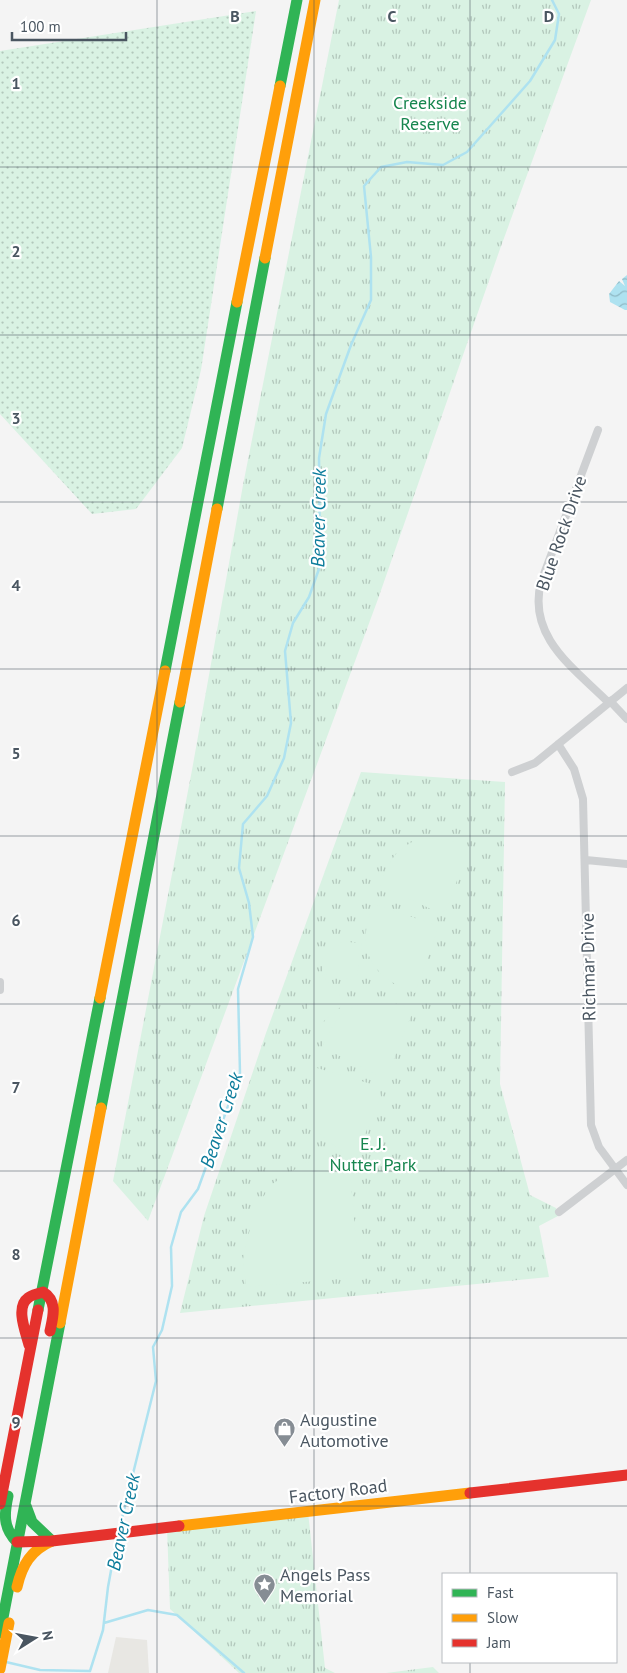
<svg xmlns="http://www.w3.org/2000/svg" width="627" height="1673" font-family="'PT Sans',sans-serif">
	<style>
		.commercial { fill: #e8e7e3 }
		.grass { fill: url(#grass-dots) }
		.park { fill: url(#park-tufts) }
		.pitch { fill: #d9f2e3 }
		.water { fill: url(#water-waves) }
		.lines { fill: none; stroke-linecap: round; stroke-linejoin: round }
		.stream { stroke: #aee2f0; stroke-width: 2.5 }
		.street { stroke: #ced0d2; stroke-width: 8 }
		.fast { stroke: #30b455; stroke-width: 11 }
		.slow { stroke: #ff9f0a; stroke-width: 11 }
		.jam { stroke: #e5322d; stroke-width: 11 }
		.grid { fill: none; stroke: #4a5661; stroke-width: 1; stroke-opacity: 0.55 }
		.labels { text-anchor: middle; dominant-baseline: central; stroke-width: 4.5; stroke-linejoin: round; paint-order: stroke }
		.park-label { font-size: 18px; fill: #17864f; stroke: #fff }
		.street-label { font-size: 18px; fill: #4a5661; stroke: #fff }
		.poi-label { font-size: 18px; fill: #4a5661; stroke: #fff; text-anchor: start }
		.water-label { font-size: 19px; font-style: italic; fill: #0c7c9b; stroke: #fff }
		.grid-label { font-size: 16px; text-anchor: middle; font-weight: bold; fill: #4a5661; stroke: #fff; stroke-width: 4.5; stroke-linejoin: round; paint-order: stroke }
	</style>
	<defs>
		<pattern id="grass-dots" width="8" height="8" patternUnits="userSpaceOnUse" patternTransform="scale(1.25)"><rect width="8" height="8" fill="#d9f2e3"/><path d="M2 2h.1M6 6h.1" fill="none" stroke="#b2c7bb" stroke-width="1.8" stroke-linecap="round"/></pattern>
		<pattern id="park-tufts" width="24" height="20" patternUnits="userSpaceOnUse" patternTransform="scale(1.25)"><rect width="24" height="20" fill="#d9f2e3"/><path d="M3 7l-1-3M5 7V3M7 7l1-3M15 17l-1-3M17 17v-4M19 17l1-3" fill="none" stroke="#b2c7bb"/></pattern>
		<pattern id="water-waves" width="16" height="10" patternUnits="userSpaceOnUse" patternTransform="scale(1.25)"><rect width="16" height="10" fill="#aee2f0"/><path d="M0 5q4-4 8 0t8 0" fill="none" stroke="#90bac6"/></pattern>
	</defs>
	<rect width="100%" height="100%" fill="#f4f4f4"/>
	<path class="commercial" d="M116,1637L147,1640L149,1673H108Z"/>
	<path class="grass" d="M256,11L201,370L182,448L136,509L92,514L0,414V51Z"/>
	<path class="park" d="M339,0H591L500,249L378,599L148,1221L113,1181L192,770L243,485Z
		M361,772L505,782L500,1084L530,1195L556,1208L558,1216L539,1226L549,1277L180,1313L204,1216L266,1033Z
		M308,1512L325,1668L335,1673H239L170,1609L167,1528Z
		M433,1667L439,1673H386Z"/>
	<path class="pitch" d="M421,838L450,840L468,849L447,909L440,913L380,886C389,860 396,848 421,838Z
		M374,904L435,925L437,931L415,993C371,977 354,949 374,904Z
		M343,941L362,944L357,976L353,980L322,974L323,958Z
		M322,975L343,999V1005L319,1025L307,1014V988Z
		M369,1001L400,1004L413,1011L389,1071L379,1076L322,1047C335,1020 340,1010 369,1001Z
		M317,1068L378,1086L381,1096L355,1158C313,1134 294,1117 317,1068Z
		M327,1158H349L358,1266L352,1278L246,1287L243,1259L252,1220L269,1186L305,1163Z"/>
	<path class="water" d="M627,275V310H625L610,302L609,294L619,281L625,286L622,279Z"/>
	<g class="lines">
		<path class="stream" d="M119,1530L156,1381L153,1347L162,1330L172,1286L171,1247L181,1212L198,1189L240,1073L238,989L253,937L249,903L239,868L243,824L267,796L284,758L291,723L285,651L293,623L309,597L320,566L319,458L326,414L351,345L371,300V257L364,186L381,167L407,162L443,165L467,152L530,81L555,40L559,14L552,0
			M104,1623L148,1610L177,1615L244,1673
			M6,1662L40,1670L90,1671L103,1630L108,1587L117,1538"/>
		<path class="street" d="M598,430L541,582C527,637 574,668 609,703
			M610,701L627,719
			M558,744L574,769L583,799L591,1125L599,1147L627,1185
			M512,772L535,763L627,688
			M586,860L627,864
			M0,982V990
			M559,1212L627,1160"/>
		<path class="fast" d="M280,86L297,0
			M217,509L265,258
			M165,671L237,302
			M101,1108L180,702
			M38,1310L100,998
			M8,1496C4,1514 3,1528 17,1542
			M26,1506L32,1522L52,1541
			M0,1633L60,1323"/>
		<path class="slow" d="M265,258L315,0
			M237,302L280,86
			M180,702L217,509
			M100,998L165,671
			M60,1323L101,1108
			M179,1526L470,1493
			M17,1587C22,1565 31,1550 52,1541
			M0,1669L9,1623"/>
		<path class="jam" d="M29,1345C26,1333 15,1307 28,1298C31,1295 38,1294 43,1292C58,1301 53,1317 50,1331
			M470,1493L627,1475
			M0,1504L38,1310
			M17,1542L52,1541L179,1526"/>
	</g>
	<path class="grid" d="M157,0V1673M314,0V1673M470,0V1574M0,167H627M0,335H627M0,502H627M0,669H627M0,836H627M0,1004H627M0,1171H627M0,1338H627M0,1506H627M470,1662V1673"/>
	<defs>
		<symbol id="shop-pin" viewBox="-11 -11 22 30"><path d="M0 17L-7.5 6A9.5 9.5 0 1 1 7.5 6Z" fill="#868d94" stroke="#fff"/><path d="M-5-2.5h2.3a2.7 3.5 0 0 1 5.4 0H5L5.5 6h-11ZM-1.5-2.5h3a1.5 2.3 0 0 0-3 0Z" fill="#fff"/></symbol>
		<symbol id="sight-pin" viewBox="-11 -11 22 30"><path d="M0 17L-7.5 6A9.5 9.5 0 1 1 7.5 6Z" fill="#868d94" stroke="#fff"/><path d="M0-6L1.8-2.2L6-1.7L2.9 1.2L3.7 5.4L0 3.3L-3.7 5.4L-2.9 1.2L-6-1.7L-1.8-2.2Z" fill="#fff"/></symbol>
	</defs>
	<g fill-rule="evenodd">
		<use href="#shop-pin" x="272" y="1416" width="25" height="34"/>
		<use href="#sight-pin" x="252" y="1572" width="25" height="34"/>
	</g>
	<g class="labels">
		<g class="park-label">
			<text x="430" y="102">Creekside<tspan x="430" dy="21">Reserve</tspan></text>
			<text x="373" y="1143">E. J.<tspan x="373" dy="21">Nutter Park</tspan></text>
		</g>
		<g class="street-label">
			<text transform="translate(561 533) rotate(-71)">Blue Rock Drive</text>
			<text transform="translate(588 967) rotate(-91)">Richmar Drive</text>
			<text transform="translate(338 1491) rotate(-7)">Factory Road</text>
		</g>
		<g class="poi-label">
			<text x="300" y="1419">Augustine<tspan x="300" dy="21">Automotive</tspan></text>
			<text x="280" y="1574">Angels Pass<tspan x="280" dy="21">Memorial</tspan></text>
		</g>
		<g class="water-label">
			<text transform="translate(318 518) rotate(-89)">Beaver Creek</text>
			<text transform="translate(221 1120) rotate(-72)">Beaver Creek</text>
			<text transform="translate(123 1522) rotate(-78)">Beaver Creek</text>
		</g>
	</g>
	<g class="grid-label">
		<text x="235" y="22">B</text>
		<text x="392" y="22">C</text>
		<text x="549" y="22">D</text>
		<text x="16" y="89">1</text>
		<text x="16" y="257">2</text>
		<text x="16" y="424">3</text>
		<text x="16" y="591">4</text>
		<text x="16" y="759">5</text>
		<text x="16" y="926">6</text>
		<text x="16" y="1093">7</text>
		<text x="16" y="1260">8</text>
		<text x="16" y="1428">9</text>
	</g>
	<rect x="442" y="1573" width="175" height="90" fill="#ffffff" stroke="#b7bbc0"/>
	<rect x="452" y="1589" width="25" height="8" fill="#30b455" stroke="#b7bbc0"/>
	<text x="487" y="1598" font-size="15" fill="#4a5661">Fast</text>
	<rect x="452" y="1614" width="25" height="8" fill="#ff9f0a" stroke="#b7bbc0"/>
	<text x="487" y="1623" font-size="15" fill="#4a5661">Slow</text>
	<rect x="452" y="1639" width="25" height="8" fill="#e5322d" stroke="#b7bbc0"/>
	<text x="487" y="1648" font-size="15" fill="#4a5661">Jam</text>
	<g transform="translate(35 1638) rotate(79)" stroke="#ffffff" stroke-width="4" paint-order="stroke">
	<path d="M0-4L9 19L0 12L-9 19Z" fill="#4a5661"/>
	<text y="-8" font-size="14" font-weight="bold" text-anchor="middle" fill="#4a5661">N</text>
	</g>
	<path d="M12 32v8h114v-8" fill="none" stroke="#4a5661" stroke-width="2.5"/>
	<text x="20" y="32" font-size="15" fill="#4a5661" stroke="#ffffff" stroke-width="4" paint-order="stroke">100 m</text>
</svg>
